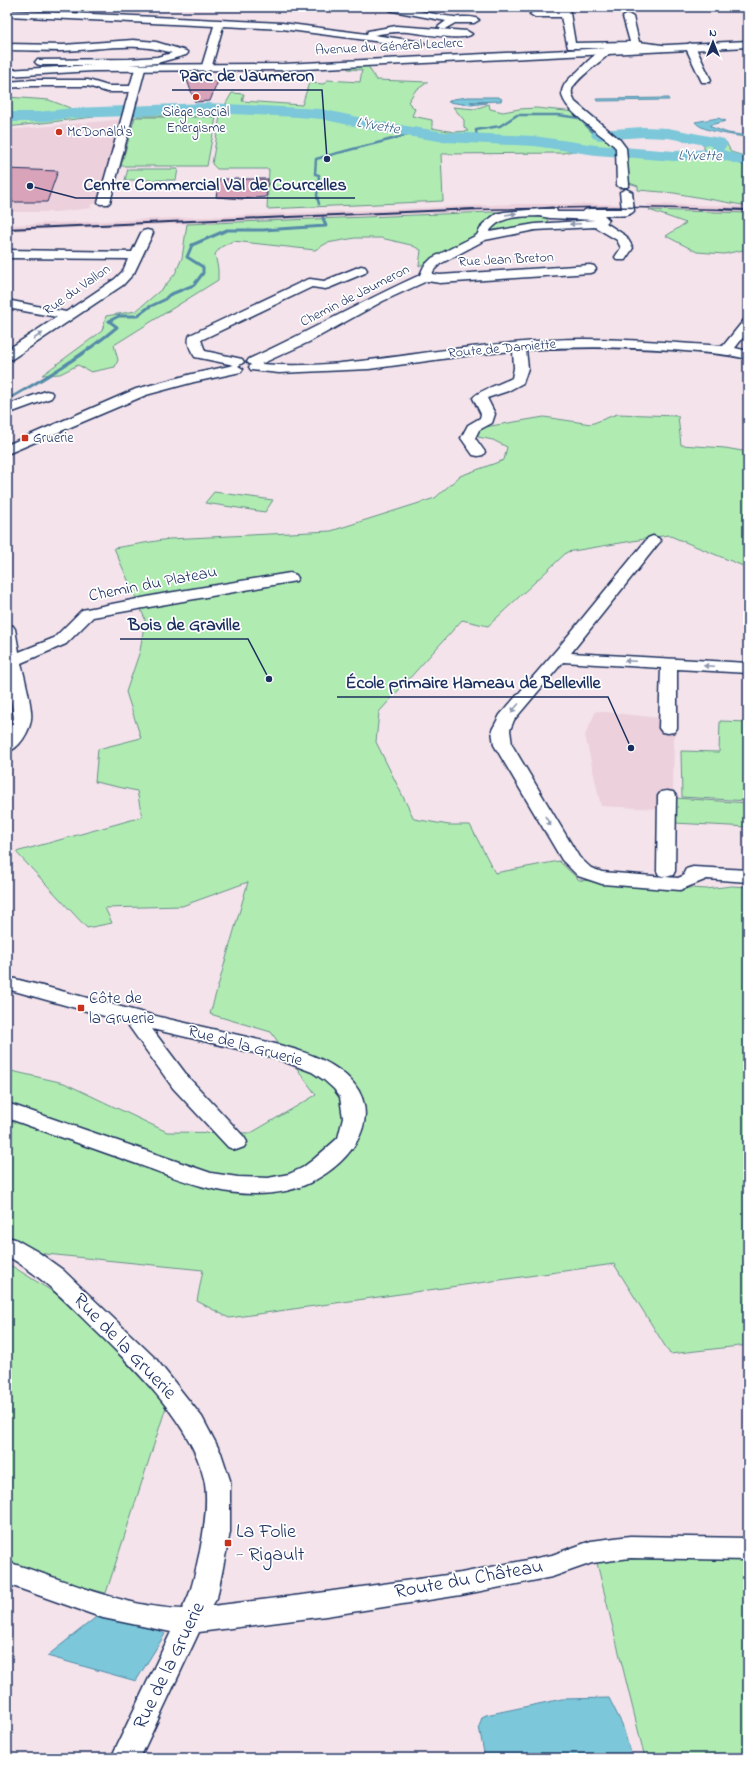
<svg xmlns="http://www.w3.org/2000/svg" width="755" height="1765" font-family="'Indie Flower',sans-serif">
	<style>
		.built { fill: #ecd0dc }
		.green { fill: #b0ecb2; stroke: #668e88 }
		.water { fill: #7bc7d9; stroke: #558aa8 }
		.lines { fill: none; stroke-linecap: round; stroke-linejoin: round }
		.stream-far1 { stroke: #558aa8; stroke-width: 2.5 }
		.stream { stroke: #558aa8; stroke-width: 3 }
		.river { fill: #7bc7d9; fill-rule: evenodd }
		.building { fill: #d9a3ba; stroke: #1b2f5e }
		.minor-casing { stroke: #1b2f5e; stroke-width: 3 }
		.major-casing { stroke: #1b2f5e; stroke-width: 3 }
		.minor { fill: #fff; fill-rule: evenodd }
		.major { fill: #fff; fill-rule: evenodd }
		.rail-far1 { stroke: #1b2f5e; stroke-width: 1.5 }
		.rail { stroke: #1b2f5e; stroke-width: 2 }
		.oneway { fill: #8d97ae }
		.poi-dot { fill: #c8321e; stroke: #fff; stroke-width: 1.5 }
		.labels { text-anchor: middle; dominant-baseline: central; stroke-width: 3.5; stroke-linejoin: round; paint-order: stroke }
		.far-street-label { font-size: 14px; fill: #1b2f5e; stroke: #fff }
		.far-poi-label { font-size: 14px; fill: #1b2f5e; stroke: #fff; text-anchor: start }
		.far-water-label { font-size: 15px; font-style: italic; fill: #385d83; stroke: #fff }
		.street-label { font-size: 17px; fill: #1b2f5e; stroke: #fff }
		.poi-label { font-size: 17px; fill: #1b2f5e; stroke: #fff; text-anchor: start }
		.near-street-label { font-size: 20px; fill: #1b2f5e; stroke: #fff }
		.near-poi-label { font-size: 20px; fill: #1b2f5e; stroke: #fff; text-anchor: start }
		.leader { fill: none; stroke: #1b2f5e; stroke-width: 1.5 }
		.callout-dot { fill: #1b2f5e; stroke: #fff; stroke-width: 1.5 }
		.callout-label { font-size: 18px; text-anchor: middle; font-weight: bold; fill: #1b2f5e; stroke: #fff; stroke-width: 3.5; stroke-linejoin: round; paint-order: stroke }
	</style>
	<rect width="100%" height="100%" fill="#f4e3ea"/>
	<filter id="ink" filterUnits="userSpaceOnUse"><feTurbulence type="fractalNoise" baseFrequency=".025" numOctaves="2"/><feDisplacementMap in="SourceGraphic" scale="8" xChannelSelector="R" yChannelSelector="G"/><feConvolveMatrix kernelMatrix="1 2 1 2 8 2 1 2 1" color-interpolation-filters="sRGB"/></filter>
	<g filter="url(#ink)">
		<path class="built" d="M126,119L104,202L92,204L90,206L92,208L56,212H7V130Z
			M518,204H622L623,210L486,211L7,231V225Z
			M647,204L748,206V213L649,210Z
			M596,711L660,718L674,729L673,793L658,792V809L601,806L585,735Z"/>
		<path class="green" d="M367,64L376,80L428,82L415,91L408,102L415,109L412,116L432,120V128L454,132L468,131L464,127V120L453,107L475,109L489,104L490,109L503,112L519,109L536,108L576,112L606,133L621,152L694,159L712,154L704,149V144L670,136H614L611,131L672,132L726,142L731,152L748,157V206L674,193L638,190V186L629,183L621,152L578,150L563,153L441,154L443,201L267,209L269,169H217L212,164L220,116H137L139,107L225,105L232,93L244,94L242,101L302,105L309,83L324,84L327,80L360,82L362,70L348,69L346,65Z
			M7,97L49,100L94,117L7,127Z
			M135,117H216L207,166H121Z
			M128,169H178L176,180H125Z
			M543,210L549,224L518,228L451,249L419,266L421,250L411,245L381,238H355L327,243L315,250L233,241L221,247L215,254L218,269V280L114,345L118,360L115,367L91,372L78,365L60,374L42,375L102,331L106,316L136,311L163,288L175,274L182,258L187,224Z
			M649,210L748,213V249L724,254L697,252L666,236L686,223Z
			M617,414L678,416L681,445L725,448L748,452V568L668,535L567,552L488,626L462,620L379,712L376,742L414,819L449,825H470L495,873L559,861L579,880L706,889L732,886L748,887V1345L670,1354L614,1264L229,1318L197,1301L203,1270L7,1250V1070L64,1083L167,1132L251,1133L316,1095L271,1032L210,1014L248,882L182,906L105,908L112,923L87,928L16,852L142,817L137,791L95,782L98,749L141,738L126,692L140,651L145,619L114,548L169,539L331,531L435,498L460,476L504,460L507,447L493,440L478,437L473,429L544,417L591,424Z
			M214,492L273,500L265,512L205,503Z
			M720,721L748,722V801L682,797L681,751L719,752Z
			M675,798L748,803V827L675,823Z
			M7,1263L66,1300L167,1404L106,1593L7,1569Z
			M632,1557L748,1559V1758H645L596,1559Z"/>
		<path class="water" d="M468,97H498L502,99L501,101L470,102L487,103L471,105L448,102L453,99Z
			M668,98L669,100L597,101L596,99Z
			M718,118L726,121L710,125L711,127L728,133L748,136V138C736,135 702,132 695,122Z
			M100,1614L144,1622L165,1634L136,1681L47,1656Z
			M609,1698L622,1724L632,1758H485L479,1727L482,1717L486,1715L562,1699Z"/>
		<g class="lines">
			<path class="stream-far1" d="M477,139L476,130L500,126L517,115H558L579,118L596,135
				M319,204L317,196L319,175L315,174L316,159C350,149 384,142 418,132"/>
			<path class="stream" d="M7,400C45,378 84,355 117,327L109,321L119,316H137L149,307L164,300L169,295L194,285L203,273V267L187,257L192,245L227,230H263L326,226L323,218"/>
			<path class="river" d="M207,103L321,109L381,122L445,132L534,136L596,145L674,151L713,149L711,146L668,138L643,137L599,140L593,138L591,135L593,132L599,130L643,127L668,128L724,139L728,144L723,150L748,157V167L716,158L674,161L596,155L534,146L445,142L381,132L321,119L298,117L207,113L73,118L38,122H7V112H38L73,108Z"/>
		</g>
		<path class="building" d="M187,80L218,81L210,101L195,102Z
			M7,169L58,171L47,202H7Z
			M219,179H268L266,197L242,199L216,197Z"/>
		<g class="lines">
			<defs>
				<path id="minor" d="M389,7C411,7 432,15 454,17C462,18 473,15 479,20L474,23H455L443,30L438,27L446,21L393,11L390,10Z
					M559,7H569L575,43L630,42L623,17L628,14L633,17L639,42L662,45L667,48L662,51L647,48H608L612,51L610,53C602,61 574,80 572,90C571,95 573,98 575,102L620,140L626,148L629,185L627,187H619L617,185L616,148C605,135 554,107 563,88C565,82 572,76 577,72C585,64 596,52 606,48H568L561,17H535L530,14L535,11H560Z
					M7,10L282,23L367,34L368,31L396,26L467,31L472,34C464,42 420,33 408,32C396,31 385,33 374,35L423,42L425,44L420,47L282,29L223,26L211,69L206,72L201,69L214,26L7,16Z
					M133,40L156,42L186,51L188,53L186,55L157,63L129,65H40L37,64L35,62L37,60L129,59L157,57L172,53C133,41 102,50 62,51C44,51 25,50 7,50V44L63,45Z
					M690,43L695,46L711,80L710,82H702L701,80L685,46Z
					M140,66L145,69L110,202L108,204H100L98,202L129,92H107L88,86H32L7,88V82L32,80H88L108,86H130L135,69Z
					M626,189L632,192L634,211C628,218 613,215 604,215L609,220L606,223L626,236L633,248L625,260H617L615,257L621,248L617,240L595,227L535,230L485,240L440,264L434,270L432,274L440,275L590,265L594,266L596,269L594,272L590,273L440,283L427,281L383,301L309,342L261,364C332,370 402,354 472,347C509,343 547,339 584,339C631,339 677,343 723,346L744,320L748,319V331L735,348L748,351V359C723,353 698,352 672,350C624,347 574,346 526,350L528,368L523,383L508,391L487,398L495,414L492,423L479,430L475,438L485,452L483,455L478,456L473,455L461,438L468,425L480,418L481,414L473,398C477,391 503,383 512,378L514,368L513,351L471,355L369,369L279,373L251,370L249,367L251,365L247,362L249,359C307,333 362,301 420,275L424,266L432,258L477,235L483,224L496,214L504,212L552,208L556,209L557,212H583L585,210L589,209H622L620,192ZM539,216L550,218L595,220L535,224L489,232C500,215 521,217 539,216Z
					M147,230L151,231L153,233L134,273L123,285L12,359L7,360V350L57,317L7,308V300L66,312L115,279L123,271L128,259L7,258V250L132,252L141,233L143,231Z
					M361,266L365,267L367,270L365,273L329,288L325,289L312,287L201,340L205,351L242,359L244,362L238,366L243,369L241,372L194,382L146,395L7,454V445L136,389L192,374L234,365L195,357C191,351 186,342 190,335L306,280L310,279L324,281Z
					M46,391L51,392L53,395L51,398L7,414V405Z
					M653,536L658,538L661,541L658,544L571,653L748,663V673L677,669V728L674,732L668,733L662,732L659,728L661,668L563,662L514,720L510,730L512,745L579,857L591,868L602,872L678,878L685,875L684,873L686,869L693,867L748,870V882L707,879L680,890L602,884L578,876L562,860L494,745L492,730L500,715L558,648L648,538Z
					M290,573L296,575L298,578L296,581L93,617L66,644L21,663C24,675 33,709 31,719C30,731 19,749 7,752V736L14,718L7,675V624L13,626L15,629L19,652L54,638L82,610L162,594Z
					M667,791L673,792L676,796L675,871L673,875L666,877L659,875L657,871L658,796L661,792Z
					M7,977C61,990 114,1006 168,1019C194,1025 221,1031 247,1037C278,1045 313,1051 339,1070C388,1105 360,1155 317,1179C299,1190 276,1194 255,1194C213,1194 176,1178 137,1164C94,1149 50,1133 7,1118V1103L211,1173L238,1177L268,1178L289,1174L302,1168L314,1159L338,1138L343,1118L340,1097L334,1089L324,1080L312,1072L272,1057L152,1029L189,1078L244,1137L247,1142L244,1147L236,1150L228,1147L173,1088L126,1022L7,989Z
					M7,1237L15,1239L38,1252L63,1270L156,1359L202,1417L221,1453L230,1480V1532L217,1598L212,1606L326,1592L461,1573L552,1555L591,1541L630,1536L748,1538V1560L630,1558L592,1563L552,1577L461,1595L326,1616L199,1632L140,1758H111L171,1632L103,1618L7,1584V1562C65,1579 121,1607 182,1609C193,1591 195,1571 200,1551C204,1530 209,1500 204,1479C192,1425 138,1372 99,1334C69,1305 43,1276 7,1256Z"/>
				<path id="major" d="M748,41V47L284,70L93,71L7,76V70L93,65L284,64Z"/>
			</defs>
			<use href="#minor" class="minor-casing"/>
			<use href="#major" class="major-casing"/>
			<use href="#minor" class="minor"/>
			<use href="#major" class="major"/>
			<path class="rail-far1" d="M450,210L613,207L748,210"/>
			<path class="rail" d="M720,209L748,210
				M7,229L474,209"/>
		</g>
		<defs><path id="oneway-solid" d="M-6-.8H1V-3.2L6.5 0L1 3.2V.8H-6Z"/></defs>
		<g class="oneway">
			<use href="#oneway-solid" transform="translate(511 214) rotate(-9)"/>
			<use href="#oneway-solid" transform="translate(575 224) rotate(178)"/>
			<use href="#oneway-solid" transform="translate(38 336) rotate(-33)"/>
			<use href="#oneway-solid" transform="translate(630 661) rotate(-177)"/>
			<use href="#oneway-solid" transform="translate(709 666) rotate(-177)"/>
			<use href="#oneway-solid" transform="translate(515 708) rotate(131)"/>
			<use href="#oneway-solid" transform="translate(548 821) rotate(59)"/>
		</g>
	</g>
	<g class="poi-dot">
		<circle cx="196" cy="97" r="4"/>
		<circle cx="59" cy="132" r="4"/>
		<rect x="21" y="434" width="8" height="8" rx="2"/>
		<rect x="77" y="1004" width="8" height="8" rx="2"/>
		<rect x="224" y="1539" width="8" height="8" rx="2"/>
	</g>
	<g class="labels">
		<g class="far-street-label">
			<text transform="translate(389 47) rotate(-3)">Avenue du Général Leclerc</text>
			<text transform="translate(506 260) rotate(-3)">Rue Jean Breton</text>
			<text transform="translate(77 290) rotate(-35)">Rue du Vallon</text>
			<text transform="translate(355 296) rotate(-27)">Chemin de Jaumeron</text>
			<text transform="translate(502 349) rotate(-5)">Route de Damiette</text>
		</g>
		<g class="far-poi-label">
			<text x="196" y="112" text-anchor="middle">Siège social<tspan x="196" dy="16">Energisme</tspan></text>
			<text x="67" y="132">McDonald's</text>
			<text x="33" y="438">Gruerie</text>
		</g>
		<g class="far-water-label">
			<text transform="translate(378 126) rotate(10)">L'Yvette</text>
			<text transform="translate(700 156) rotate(1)">L'Yvette</text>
		</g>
		<g class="street-label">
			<text transform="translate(153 584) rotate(-11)">Chemin du Plateau</text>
			<text transform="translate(245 1046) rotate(15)">Rue de la Gruerie</text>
		</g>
		<g class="poi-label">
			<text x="89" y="998">Côte de<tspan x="89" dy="20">la Gruerie</tspan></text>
		</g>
		<g class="near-street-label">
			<text transform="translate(124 1347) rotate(46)">Rue de la Gruerie</text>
			<text transform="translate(469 1580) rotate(-10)">Route du Château</text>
			<text transform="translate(170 1666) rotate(-64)">Rue de la Gruerie</text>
		</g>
		<g class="near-poi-label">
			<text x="236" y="1532">La Folie<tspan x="236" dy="23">- Rigault</tspan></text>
		</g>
	</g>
	<path class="leader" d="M327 159L322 90H172M30 186L76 198H355M269 679L248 639H120M631 748L608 697H337"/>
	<g class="callout-dot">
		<circle cx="327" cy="159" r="4"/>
		<circle cx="30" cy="186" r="4"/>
		<circle cx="269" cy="679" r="4"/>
		<circle cx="631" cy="748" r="4"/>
	</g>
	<g class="callout-label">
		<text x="247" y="81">Parc de Jaumeron</text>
		<text x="215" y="190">Centre Commercial Val de Courcelles</text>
		<text x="184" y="630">Bois de Graville</text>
		<text x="473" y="688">École primaire Hameau de Belleville</text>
	</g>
	<rect width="755" height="1765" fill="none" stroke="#fff" stroke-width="24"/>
	<rect x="12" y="12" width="731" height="1741" fill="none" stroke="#1b2f5e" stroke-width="1.5" filter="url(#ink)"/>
	<g transform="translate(713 42)" stroke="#ffffff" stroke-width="3" paint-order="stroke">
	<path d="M0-3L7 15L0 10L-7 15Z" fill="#1b2f5e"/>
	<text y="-6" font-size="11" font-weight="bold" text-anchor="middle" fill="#1b2f5e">N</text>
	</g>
</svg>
